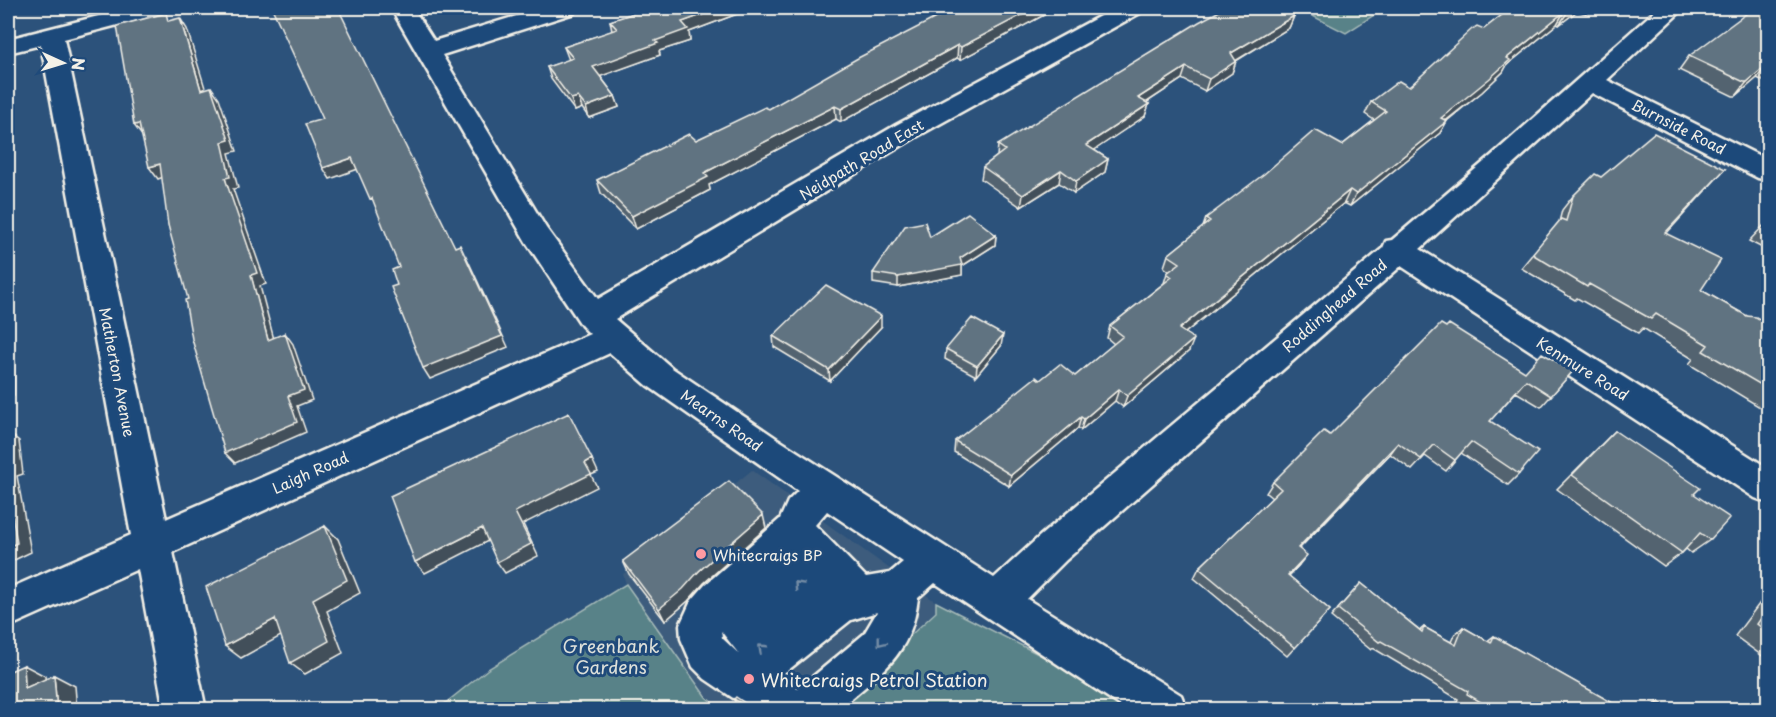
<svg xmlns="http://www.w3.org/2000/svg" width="1776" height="717" font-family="'Playpen Sans',sans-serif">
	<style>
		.built { fill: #3c5c7d }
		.green { fill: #598288; stroke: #a6bab8; stroke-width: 1.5 }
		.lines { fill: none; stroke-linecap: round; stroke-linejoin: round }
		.minor-casing { stroke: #f4f1e8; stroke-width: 5 }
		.minor { fill: #1f4a7a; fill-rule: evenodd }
		.wall { fill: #53636f; stroke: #f4f1e8; stroke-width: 1.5 }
		.shaded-wall { fill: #43505a; stroke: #f4f1e8; stroke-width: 1.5 }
		.building { fill: #607381; stroke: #f4f1e8; stroke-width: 1.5 }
		.oneway { stroke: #748da6 }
		.poi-dot { fill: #ff9aa2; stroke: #1f4a7a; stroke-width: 2 }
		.labels { text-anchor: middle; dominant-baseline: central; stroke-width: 6; stroke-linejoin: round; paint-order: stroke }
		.street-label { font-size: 15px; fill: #f4f1e8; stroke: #1f4a7a }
		.poi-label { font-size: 15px; fill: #f4f1e8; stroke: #1f4a7a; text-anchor: start }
		.near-park-label { font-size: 18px; fill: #dde0da; stroke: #1f4a7a }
		.near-poi-label { font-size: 18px; fill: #f4f1e8; stroke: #1f4a7a; text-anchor: start }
	</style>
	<rect width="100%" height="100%" fill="#2c527b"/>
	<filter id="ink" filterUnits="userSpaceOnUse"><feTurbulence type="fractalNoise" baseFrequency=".0167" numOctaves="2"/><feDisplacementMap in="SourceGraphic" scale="12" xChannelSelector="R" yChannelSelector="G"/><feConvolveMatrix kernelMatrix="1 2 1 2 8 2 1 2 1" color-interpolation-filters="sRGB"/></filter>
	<g filter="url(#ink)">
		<path class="built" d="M752,470L936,602V611L829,709H719L706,697L626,584L623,574Z"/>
		<path class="green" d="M1297,8H1377L1382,10L1346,33Z
			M626,584L706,697L719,709H438L488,669Z
			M936,602L1093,682L1134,710H829L936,612Z"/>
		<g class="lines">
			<defs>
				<path id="minor" d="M130,8H168L164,13L64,39L166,519L590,334L582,326L526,242L391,8H413L434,41L543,8H577L574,13L442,55L546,228L598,299L896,125L1115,8H1143L1140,13L916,137L615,319L672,368L776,438L994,578L1040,536L1383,248L1386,241L1392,240L1491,156L1658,8H1682L1679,13L1607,80L1768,160V180L1758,178L1592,93L1420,249L1768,468V503L1755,498L1401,266L1066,560L1027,599L1181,695L1187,710H1127L935,583L918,598C911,657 880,673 838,710H751L705,679L693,667L681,639L680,625L691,601L705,585L780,519L788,501L798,491L648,386L610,353L173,552L206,710H164L138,569L8,627V589L131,535L41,45L8,53V39ZM827,511L903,562L890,573L866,577L815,525ZM877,612L864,634L798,689L774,676L787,671L851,620ZM721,631L739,654L722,638Z"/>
			</defs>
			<use href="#minor" class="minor-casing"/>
			<use href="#minor" class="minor"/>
		</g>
		<path class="wall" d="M649,8H753L689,32L690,41L659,51L660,55L600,76L615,96L619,107L589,118L582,108L575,111L551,79L547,67L569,60L564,47L612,31L610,21Z
			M955,8H1057L960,60L957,58L841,122L836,119L709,185L710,190L636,229L601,193L597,180L696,140L769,109Z
			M1511,8H1596L1593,11L1590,10L1586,14L1577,11L1559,25L1557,24L1507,65L1503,72L1482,92L1447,121L1440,133L1350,206L1344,203L1185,333L1189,351L1123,407L1115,401L1081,430L1078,428L1009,486L954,452L955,441L1040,380L1075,376L1114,344L1107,338L1110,326L1164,283L1167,273L1170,272L1164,267L1168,255L1203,227L1206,218L1342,145L1374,120L1365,114L1371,102L1409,87Z
			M1768,8V83L1757,78L1736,96H1733L1679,70L1689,56Z
			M1294,16L1289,28L1236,61L1232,73L1205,91L1182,79L1146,103L1149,104L1145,116L1094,150L1108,159L1105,172L1074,193L1059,183L1021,207L981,179L983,167L997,156L998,145Z
			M1725,169L1666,234L1701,290L1747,316L1768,325V412L1689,364L1693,359L1643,328L1638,333L1577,298L1575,300L1521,268L1559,222L1562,210L1573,196L1601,177Z
			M1768,221V251L1749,241Z
			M996,235L995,245L962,266V275L898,287L873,283V273L930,237Z
			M881,327L830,381L774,347L773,336Z
			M1001,346L976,376L945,359L946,349Z
			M1573,371L1541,407L1516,392L1490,421L1519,474L1508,485L1461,453L1446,471L1425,456L1412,470L1390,454L1299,549V565L1289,576L1330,610L1287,656L1194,578L1199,568L1272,498L1266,493L1273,482L1330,435L1525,372Z
			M1615,431L1694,494L1710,540L1691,553L1686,549L1682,553L1664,566L1557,489Z
			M766,528L704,583L688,601L665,621L629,574L623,561Z
			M1361,583L1420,630L1424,627L1451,642L1454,635L1463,627L1487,641L1494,636L1625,710H1472L1457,701L1458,699L1373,648L1371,650L1331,617Z
			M1768,592V660L1735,636Z
			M734,699L748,705H766L767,710H742L737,707Z
			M1658,702L1673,710H1645Z"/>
		<path class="shaded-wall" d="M721,8H753L689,32L690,41L659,51L660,55L596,78L593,67L682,22Z
			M1035,8H1057L960,60L961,47Z
			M1573,8H1579L1577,11L1559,25L1567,13Z
			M1564,12L1557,24L1507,65L1503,72L1482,92L1434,130L1441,118L1507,58Z
			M1294,16L1289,28L1227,66L1231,53Z
			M180,18L187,29L209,101L201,90Z
			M958,45L957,58L841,122V109Z
			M1236,61L1232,73L1205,91L1209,79Z
			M1768,64L1757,78L1736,96L1747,82Z
			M1186,67L1182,79L1135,110L1138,98Z
			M211,87L219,98L237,151L229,153L238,188L233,189L266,284L260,286L277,351L268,340L225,178Z
			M615,96L619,107L589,118L586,107Z
			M578,97L582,108L575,111L571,99Z
			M1149,104L1145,116L1084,157L1086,145Z
			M835,106L836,119L709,185L710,190L636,229L632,216L704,173Z
			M1447,121L1440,133L1350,206L1356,194Z
			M139,124L143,137L134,125Z
			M352,158L358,169L330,179L323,168Z
			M1108,159L1105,172L1074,193L1076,181Z
			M160,164L169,175L158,179L149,167Z
			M1061,170L1059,183L1021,207L1023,195Z
			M1350,190L1344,203L1175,341L1179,329Z
			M996,235L995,245L962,266V275L898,287V277L960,258Z
			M466,256L508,347L430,379L423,368Z
			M881,316V327L830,381L829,370Z
			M8,332L10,358L14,361V395L8,397Z
			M285,333L293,344L312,400L297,406L306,432L235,463L225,453L288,396Z
			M1003,335L1001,346L976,376L977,366Z
			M1194,339L1189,351L1123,407L1127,396Z
			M1119,389L1115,401L1081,430L1084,419Z
			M1081,417L1078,428L1009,486L1011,475Z
			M8,432L19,441L23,474L17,476L31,552L8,563Z
			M1398,443L1390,454L1290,558L1298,548Z
			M592,459L598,472L591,475L597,487L523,524L538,556L505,573L497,562L515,512L585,463Z
			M763,515L766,528L704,583L688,601L665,621L659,609L699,571Z
			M325,526L338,539L360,593L327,611L343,653L305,674L290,663L313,599Z
			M482,528L490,540L425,573L415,562Z
			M1307,555L1299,565L1281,584L1288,575Z
			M275,619L290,631L241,658L225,646Z
			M24,665L45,676L47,699L25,688Z
			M54,675L75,686L77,710H57Z"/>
		<path class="building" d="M272,8H338L455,247L460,245L502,336L423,368L391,287L397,285L392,270L399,267L372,198L370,199L352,158L323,168L305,124L323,119Z
			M649,8H721L682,22L688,29L655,41L658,43L593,67L615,96L586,107L578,97L571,99L547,67L573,58L564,47L617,29L610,21Z
			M955,8H1035L961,47L958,45L841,109L835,106L704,173L708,177L632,216L597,180L689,134L696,140L765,107L769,109L858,58Z
			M1225,8H1278L1294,16L1231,53L1236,61L1209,79L1186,67L1138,98L1149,104L1086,145L1108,159L1076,181L1061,170L1023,195L983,167L1005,150L998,145L1199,22Z
			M1511,8H1573L1567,13L1564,12L1507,58L1510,60L1489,79L1441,118L1447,121L1356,194L1350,190L1179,329L1194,339L1127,396L1119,389L1084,419L1081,417L1011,475L955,441L1036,377L1040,380L1060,364L1075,376L1123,336L1110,326L1172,277L1167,273L1180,263L1168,255L1210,221L1206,218L1264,174L1315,130L1342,145L1386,111L1371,102L1399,81L1409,87L1472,29L1477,26L1484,29Z
			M1754,8H1768V64L1747,82H1744L1689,56Z
			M166,13L168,21L180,18L201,90L211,87L229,140L222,142L230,177L225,178L257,273L251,275L268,340L285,333L304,390L288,396L297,422L225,453L192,339L185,300L188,299L168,225L160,164L149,167L139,124L134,125L117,26Z
			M1654,133L1725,169L1665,233L1721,260L1701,290L1747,316L1756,317L1768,324V389L1703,351L1708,345L1656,314L1651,319L1589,284L1587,287L1532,254L1561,219L1566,221L1573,196L1595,174L1601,177Z
			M968,213L996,235L960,258L962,265L898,277L873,273L905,226L925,222L930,237Z
			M826,285L881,316L829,370L773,336Z
			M972,318L1003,335L977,366L946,349Z
			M1441,324L1446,327L1449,324L1525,372L1542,353L1573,371L1551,396L1526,380L1490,421L1538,452L1519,474L1471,442L1455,460L1434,445L1421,459L1398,443L1298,548L1307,555L1288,575L1330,610L1295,648L1199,568L1281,489L1273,482L1324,431L1330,435Z
			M569,413L592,459L585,463L591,474L515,512L531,544L497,562L482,528L415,562L390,496Z
			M1615,431L1700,488L1694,494L1730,518L1710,540L1700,533L1682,553L1572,475Z
			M8,448L9,464L8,465Z
			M729,481L763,515L699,571L683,589L659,609L623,561Z
			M8,489L17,543L8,547Z
			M325,526L347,580L313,599L329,641L290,663L275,619L225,646L206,587Z
			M1361,583L1422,632L1424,627L1456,645L1463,627L1491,643L1494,636L1625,710H1494L1467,694L1468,691L1381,641L1379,642L1338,609Z
			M1768,608V633L1757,624Z
			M24,665L25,688L54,675L57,710H8V672Z
			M736,697L748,705H766L763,710H751L734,699Z
			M1658,702L1673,710H1656Z"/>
		<defs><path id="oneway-chevron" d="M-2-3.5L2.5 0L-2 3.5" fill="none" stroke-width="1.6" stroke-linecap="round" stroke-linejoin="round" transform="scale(1.5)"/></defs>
		<g class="oneway">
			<use href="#oneway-chevron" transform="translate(798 585) rotate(-133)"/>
			<use href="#oneway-chevron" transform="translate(881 642) rotate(128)"/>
			<use href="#oneway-chevron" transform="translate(762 648) rotate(-137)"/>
		</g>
	</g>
	<g class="poi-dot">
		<circle cx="701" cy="554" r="6"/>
		<circle cx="749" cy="679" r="6"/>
	</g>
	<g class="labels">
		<g class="street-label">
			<text transform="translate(1679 126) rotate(27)">Burnside Road</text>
			<text transform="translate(861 159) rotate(-31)">Neidpath Road East</text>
			<text transform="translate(1334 305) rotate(-41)">Roddinghead Road</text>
			<text transform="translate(1583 368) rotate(32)">Kenmure Road</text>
			<text transform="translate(118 372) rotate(79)">Matherton Avenue</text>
			<text transform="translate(722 420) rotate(35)">Mearns Road</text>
			<text transform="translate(310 472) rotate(-24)">Laigh Road</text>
		</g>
		<g class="poi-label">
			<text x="713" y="554">Whitecraigs BP</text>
		</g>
		<g class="near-park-label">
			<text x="611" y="645">Greenbank<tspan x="611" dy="21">Gardens</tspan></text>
		</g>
		<g class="near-poi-label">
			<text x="761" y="679">Whitecraigs Petrol Station</text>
		</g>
	</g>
	<rect width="1776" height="717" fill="none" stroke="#1f4a7a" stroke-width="30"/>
	<rect x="15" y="15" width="1746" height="687" fill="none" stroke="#f4f1e8" stroke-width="2" filter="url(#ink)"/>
	<g transform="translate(63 63) rotate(94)" stroke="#1f4a7a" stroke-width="4.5" paint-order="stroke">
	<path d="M0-4.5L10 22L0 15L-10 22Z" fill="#f4f1e8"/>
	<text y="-9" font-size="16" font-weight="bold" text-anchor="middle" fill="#f4f1e8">N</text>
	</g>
</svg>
